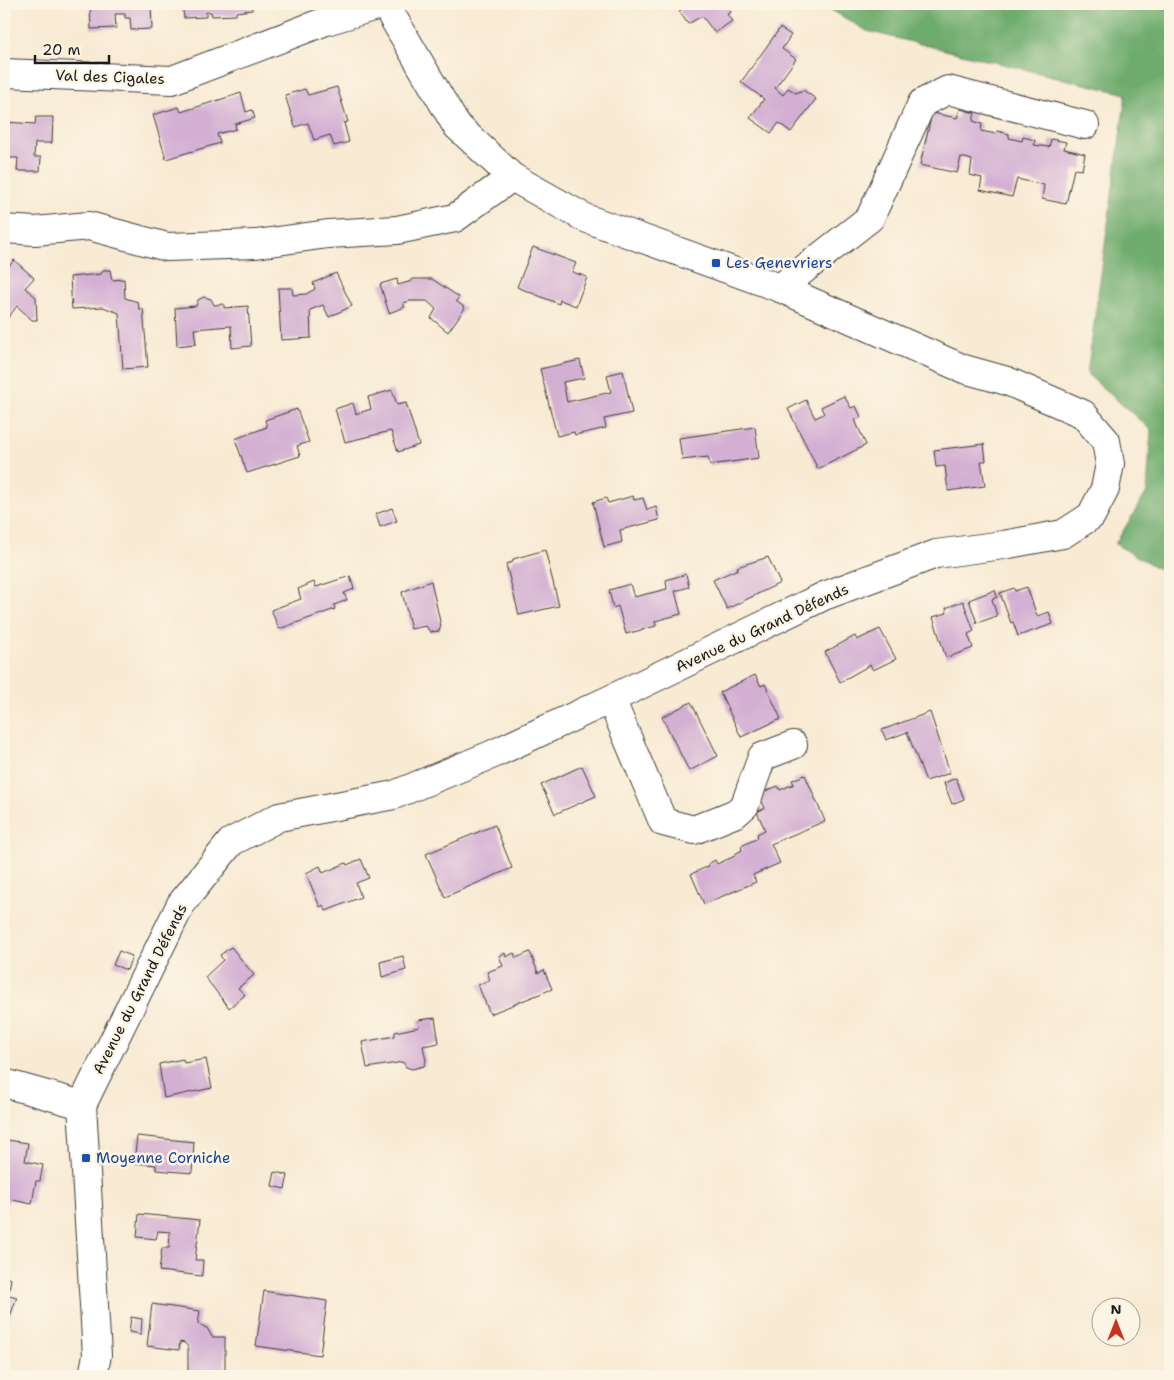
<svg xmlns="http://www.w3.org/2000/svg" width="1174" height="1380" font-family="'Shantell Sans',sans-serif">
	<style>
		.forest { fill: #6eac6d; stroke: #456444 }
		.building { fill: #d3afd3 }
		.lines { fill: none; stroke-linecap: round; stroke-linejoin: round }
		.minor-casing { stroke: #3d3b37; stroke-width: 30 }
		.path { stroke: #3d3b37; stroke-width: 3; stroke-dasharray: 1 4; stroke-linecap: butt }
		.minor { stroke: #fff; stroke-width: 28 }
		.transit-dot { fill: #1a4fb4; stroke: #fcf5e5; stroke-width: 2 }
		.labels { text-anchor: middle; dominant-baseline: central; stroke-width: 5; stroke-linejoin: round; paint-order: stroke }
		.street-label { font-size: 15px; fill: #1c1c1c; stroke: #fcf5e5 }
		.transit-label { font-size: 15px; fill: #164399; stroke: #fcf5e5; text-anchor: start }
	</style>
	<rect width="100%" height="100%" fill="#fcf5e5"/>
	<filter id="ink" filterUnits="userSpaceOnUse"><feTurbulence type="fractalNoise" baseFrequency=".02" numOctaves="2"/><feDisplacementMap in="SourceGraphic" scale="10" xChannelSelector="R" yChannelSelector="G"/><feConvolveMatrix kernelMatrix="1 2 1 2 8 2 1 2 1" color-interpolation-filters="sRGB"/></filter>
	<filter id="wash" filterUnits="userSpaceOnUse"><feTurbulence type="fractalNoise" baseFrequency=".0096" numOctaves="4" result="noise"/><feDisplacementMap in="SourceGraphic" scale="20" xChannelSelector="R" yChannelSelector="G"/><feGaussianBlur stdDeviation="1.12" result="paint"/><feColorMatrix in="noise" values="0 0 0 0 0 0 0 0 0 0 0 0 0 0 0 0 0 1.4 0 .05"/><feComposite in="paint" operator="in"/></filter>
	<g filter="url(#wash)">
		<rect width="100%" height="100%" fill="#f8ead3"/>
		<path class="forest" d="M821,4H1170V575L1115,544L1147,492L1151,430L1087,374L1126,94L867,31Z"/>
		<g id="blocks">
			<path class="building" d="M90,4H151L152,29L131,30L130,18H125V14H115L116,28L91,29Z
				M182,4H252V10L236,12V15L212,16L211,12H206V17L184,18Z
				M689,4H725L731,12L727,14L732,21L715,33L702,16L688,24L679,11Z
				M780,28L791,35L782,49L796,59L775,88L783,95L788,88L796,93L803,90L816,99L791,132L779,123L771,133L750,118L764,99L741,82Z
				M337,87L348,122L344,123L349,142L334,146L330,135L314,140L308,123L295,127L285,95L305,89L308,95Z
				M241,93L246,112L252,110L255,118L235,124L236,129L217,134L220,143L166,159L153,115L179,107L181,112Z
				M960,109L975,113L973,121L982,124L981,131L996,134L997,131L1009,134V138L1022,141L1023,137L1035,140L1034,145L1049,147L1051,139L1066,142L1064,149L1085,154L1082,170L1074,169L1066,204L1042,199L1044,185L1017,179L1012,197L980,190L982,178L970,175L972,160L961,157L957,173L920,165L932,113L957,118Z
				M36,117H53L52,143H35L34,157H41L40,171H17L18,158H4L5,122L35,124Z
				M533,247L576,263L572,272L587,277L576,306L560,300L559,304L517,287Z
				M14,260L34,278L25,288L36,297L37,320H32L17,306L8,318L4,314V272Z
				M103,270H110L112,280L124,279L125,298L138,302L139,309H143L148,367L123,369L119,313L103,307L72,309L70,277L101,274Z
				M336,273L352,306L329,317L323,305L310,310L311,338L281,340L278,288H292L293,295L306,294L315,289L313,283Z
				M397,279L398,285L412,281L413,279H432L459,297L456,301L465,308L448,332L431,318L436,309L427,301H410L403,303L405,307L389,313L380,284Z
				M204,297L211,299L214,305L224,304V308L248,306L251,346L232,348L231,326L194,329L196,344L177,346L175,308L196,306L198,300Z
				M580,360L584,378L563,382L567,402L611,392L607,375L623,371L632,413L604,419L606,428L575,435L574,432L557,436L540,369Z
				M392,390L397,405L406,403L419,445L398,452L391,431L345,442L335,409L353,403L356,414L371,409L368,397Z
				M844,396L851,408L856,406L861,417L855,420L866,445L818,469L788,409L806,400L815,418L824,414L821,407Z
				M297,409L309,442L297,446L300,456L247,473L235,439L267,427L265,420Z
				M755,427L759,458L710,465L708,457L682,460L679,438Z
				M984,444L986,461H981L985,486L948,491L945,466L936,467L934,450Z
				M633,496L634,500L643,498L647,510L656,507L659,520L620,530L622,542L604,547L593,502L606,498L608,503Z
				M392,508L397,521L380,527L376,514Z
				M545,550L559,606L519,615L506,564L513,562V559Z
				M768,557L780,583L727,609L713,580L738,569L737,567Z
				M686,574L689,587L675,591L681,614L655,621L656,626L626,634L618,606L613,608L609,590L630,584L634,597L667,589L666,580Z
				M350,576L354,589L344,593L347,600L334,605L335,609L279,629L271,610L301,599L298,589L314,582L316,587Z
				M431,581L441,626L439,631L430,632L426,626L411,629L402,592Z
				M1027,587L1037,616L1049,612L1053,624L1018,636L1013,622L1011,623L1000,593L1014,588L1015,591Z
				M995,590L997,597L992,599L997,616L977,623L969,600Z
				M963,601L974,631L968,634L973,648L946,658L933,617L947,613L946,608Z
				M880,629L896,659L873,670L870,665L840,682L825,652L855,636L857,640Z
				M755,675L761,686L765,684L781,719L741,737L720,692Z
				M691,702L718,756L689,771L662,717Z
				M930,712L950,773L926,781L907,732L886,740L882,730Z
				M582,766L596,796L555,814L541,785Z
				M805,775L825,821L771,844L780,863L753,875L756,882L704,904L691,874L709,866L708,864L715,860L717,864L735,856V854L742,850L741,846L758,838L757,834L765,830L757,812L765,808L759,794L778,786L780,790L794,784L792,780Z
				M956,778L964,799L952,804L944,783Z
				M495,825L512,868L445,897L426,854Z
				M361,859L369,878L356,883L361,897L326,911L323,905L320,907L306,873L320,866L323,873L346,863L347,865Z
				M231,947L254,975L238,988L245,995L229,1008L205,977L223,960L220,955Z
				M119,951L132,956L127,970L113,965Z
				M530,952L538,973L544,970L552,989L490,1014L478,985L490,980L487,972L503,966L499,956L505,953L506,957L514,953L516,958Z
				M403,956L406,970L382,977L380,962Z
				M435,1018L439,1043L423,1046L426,1061L424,1066L412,1069L406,1067L403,1062L367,1068L362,1042L395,1036V1032L419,1027L418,1020Z
				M183,1059L184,1063L206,1059L212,1088L164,1098L159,1064Z
				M137,1136L194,1142L192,1173L156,1170V1165L134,1163Z
				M7,1140L28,1143L25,1161L43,1165L40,1181H36L32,1204L8,1199V1203L4,1202V1159Z
				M275,1172L288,1175L285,1189L272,1186Z
				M139,1214L200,1220L195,1260H203L202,1276L159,1271L162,1248H169L170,1232L158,1231L156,1239L137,1237Z
				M4,1277L11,1279L8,1295L17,1297L9,1319L4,1320Z
				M264,1291L327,1301L320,1355L256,1346Z
				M152,1304L200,1311L198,1324L207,1328L212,1337H225V1376H188V1347L185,1343L180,1342L179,1350L147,1346Z
				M131,1317L142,1319L141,1334L129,1332Z"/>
		</g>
	</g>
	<g filter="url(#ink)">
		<use href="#blocks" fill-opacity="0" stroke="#3d3b37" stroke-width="1"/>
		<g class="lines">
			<defs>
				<path id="minor" d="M4,73L172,80L326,21L383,4
					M4,229L35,231L89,226L167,247L256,244L328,234L397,230L455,218L512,177
					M780,288L870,218L922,103L948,90L1085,125
					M611,699L663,822L694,830L736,813L745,805L762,757L793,745
					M4,1083L82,1105
					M93,1376L97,1355L82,1105L181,904L231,842L279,817L394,795L491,755L611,699L824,596L936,554L1003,545L1063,534L1091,516L1105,489L1110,464L1106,441L1083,414L1007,381L964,369L780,288L585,218L512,177L456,125L385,4"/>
			</defs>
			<use href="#minor" class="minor-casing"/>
			<path class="path" d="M1154,4L1165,10L1170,20"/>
			<use href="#minor" class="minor"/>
		</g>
	</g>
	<g class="transit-dot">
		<rect x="711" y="258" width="10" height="10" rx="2.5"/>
		<rect x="81" y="1153" width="10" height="10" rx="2.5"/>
	</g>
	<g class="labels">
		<g class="street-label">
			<text transform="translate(110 77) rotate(2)">Val des Cigales</text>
			<text transform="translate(762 628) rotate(-25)">Avenue du Grand Défends</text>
			<text transform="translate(140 989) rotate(-63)">Avenue du Grand Défends</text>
		</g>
		<g class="transit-label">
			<text x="726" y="263">Les Genevriers</text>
			<text x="96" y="1158">Moyenne Corniche</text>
		</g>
	</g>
	<rect width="1174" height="1380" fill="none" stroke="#fcf5e5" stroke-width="20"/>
	<g transform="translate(1116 1322)"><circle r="24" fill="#fcf5e5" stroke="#a29e95"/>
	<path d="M0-4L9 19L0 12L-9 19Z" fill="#c8321e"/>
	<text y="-8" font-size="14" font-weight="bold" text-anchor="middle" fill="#1c1c1c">N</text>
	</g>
	<path d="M35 55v8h74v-8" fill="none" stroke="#1c1c1c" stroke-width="2.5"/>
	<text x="42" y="55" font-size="15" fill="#1c1c1c" stroke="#fcf5e5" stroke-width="4" paint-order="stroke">20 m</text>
</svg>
